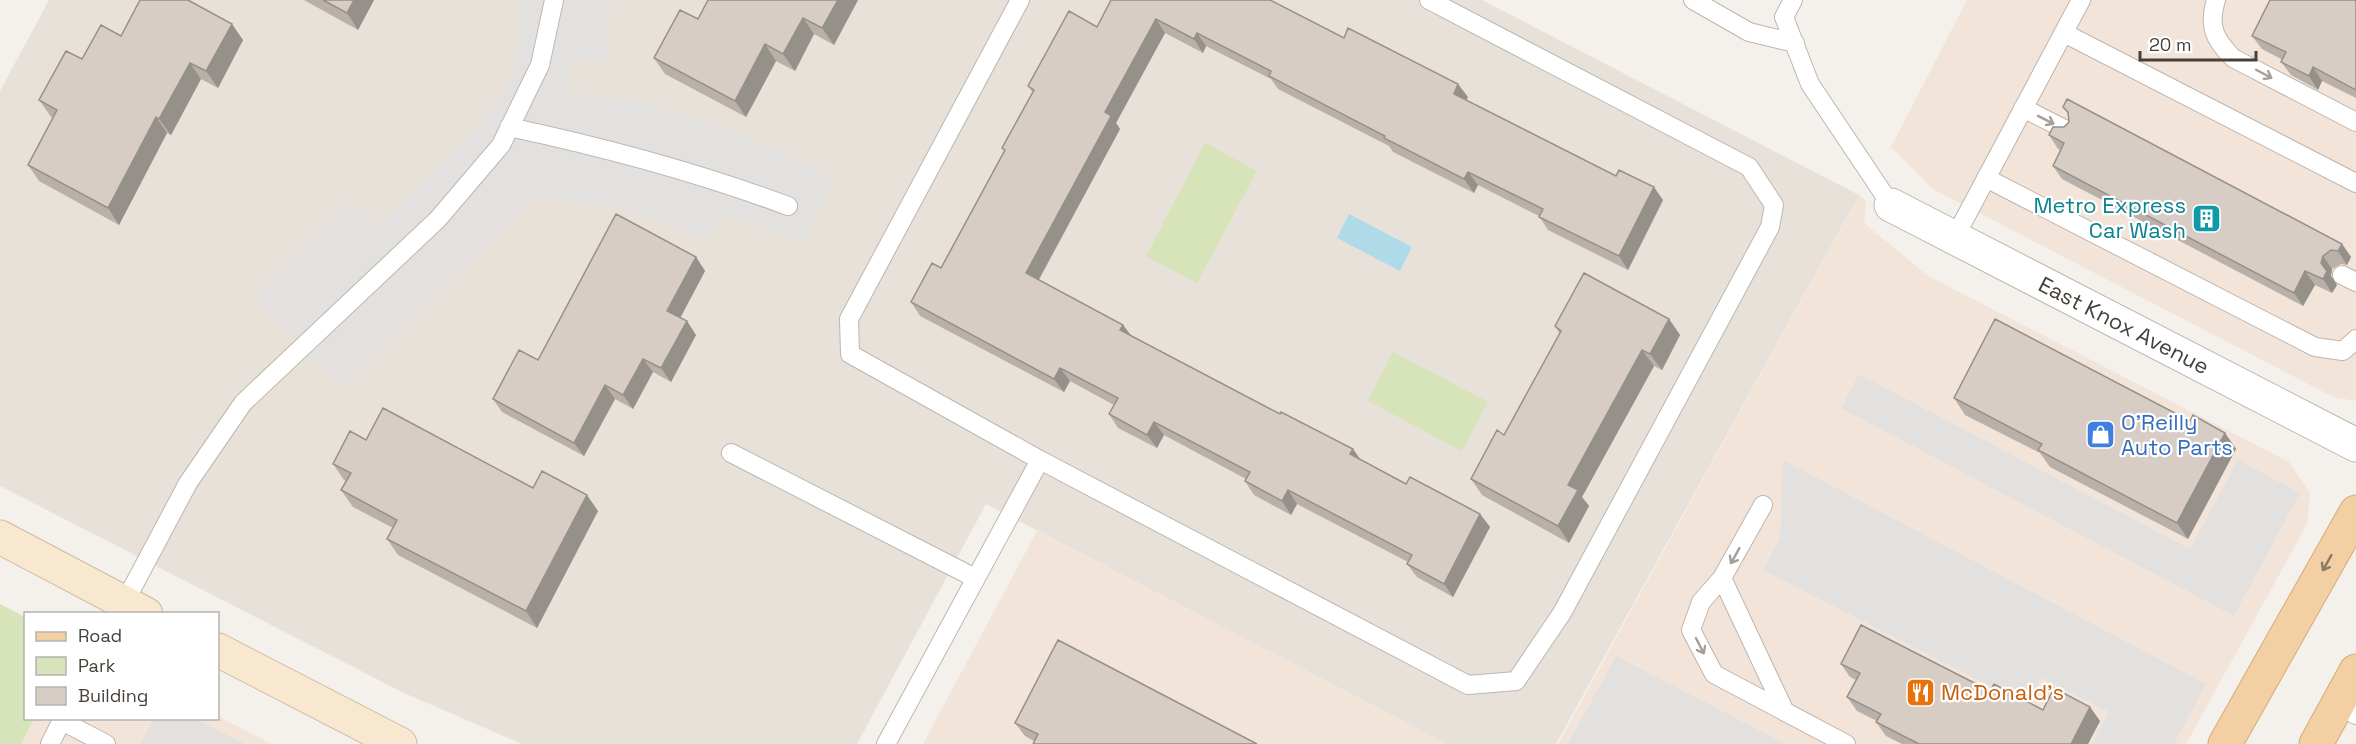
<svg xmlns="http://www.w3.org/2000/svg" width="2356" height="744" font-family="'Space Grotesk',sans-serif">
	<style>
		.residential { fill: #e7e1da }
		.commercial { fill: #f3e4d9 }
		.green { fill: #d7e3b9 }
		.parking { fill: #e3e1df }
		.water { fill: #afdbe9 }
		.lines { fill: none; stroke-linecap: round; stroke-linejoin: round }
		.service-casing { stroke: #beb6ae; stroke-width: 20 }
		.minor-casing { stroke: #beb6ae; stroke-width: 35 }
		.secondary-casing { stroke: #cebaa0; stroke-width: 35 }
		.primary-casing { stroke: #d7aa76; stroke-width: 35 }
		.service { stroke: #fff; stroke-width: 18 }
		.minor { stroke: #fff; stroke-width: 33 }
		.secondary { stroke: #f9e8d0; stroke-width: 33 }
		.primary { stroke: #f3d0a4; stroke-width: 33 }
		.wall { fill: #b9b0a9 }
		.shaded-wall { fill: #96908a }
		.building { fill: #d7cdc5; stroke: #96908a; stroke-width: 1.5 }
		.oneway { stroke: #a3a09c }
		.oneway2 { stroke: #8c7a64 }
		.labels { text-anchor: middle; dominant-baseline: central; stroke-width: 4.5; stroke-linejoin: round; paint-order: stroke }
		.culture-label { font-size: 22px; fill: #0d838f; stroke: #fff; text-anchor: end }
		.street-label { font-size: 22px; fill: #47403a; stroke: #fff }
		.shop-label { font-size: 22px; fill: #366cbe; stroke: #fff; text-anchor: start }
		.food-label { font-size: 22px; fill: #c56008; stroke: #fff; text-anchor: start }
	</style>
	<rect width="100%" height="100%" fill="#f4f0eb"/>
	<path class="residential" d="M49,0H1482L1859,195L1556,744H1447L986,504L857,744H522L404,693L0,486V91Z"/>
	<path class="commercial" d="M1967,0H2356V401L2333,397L1933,189L1891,147Z
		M1859,195L1866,201L1864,223L1928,276L2289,462L2310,493L2307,524L2186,744H1558Z
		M1037,531L1447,744H923Z
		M218,716L271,744H21L34,719L218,718Z"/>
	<path class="green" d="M1205,143L1257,171L1197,283L1146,256Z
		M1393,352L1488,402L1462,451L1368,401Z
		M0,604L25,617L26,718L34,719L21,744H0Z"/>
	<path class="parking" d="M521,0H610L607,61L570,56L564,91L648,105L709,123L776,150L835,181L802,242L760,225L722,214L711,238L626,209L537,195L342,388L255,298L351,202L379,228L470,136L504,95L520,42Z
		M1859,374L2190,549L2238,460L2300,493L2234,616L1841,408Z
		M1783,460L2206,684L2174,744H2092L2109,712L2041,678L2027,705L1763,570L1780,538Z
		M1616,656L1786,744H1568Z
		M154,718L195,719L245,744H140Z"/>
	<path class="water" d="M1349,214L1412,247L1400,271L1337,238Z"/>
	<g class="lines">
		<defs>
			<path id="service" d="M1020,0L849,319L850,354L1040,460L1468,685L1516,681L1562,613L1770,227L1774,205L1749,167L1429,0
				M1693,0L1749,32L1795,43
				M1793,0L1784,17L1810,84L1891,205
				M2216,0C2208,26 2214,39 2233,58L2356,122
				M2064,33L2356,183
				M2023,108L2068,131
				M509,127C603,147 697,172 788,206
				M1986,178L2315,347L2343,351L2356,339
				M1955,237L2081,0
				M2342,275L2356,282
				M731,453L975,578
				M1763,505L1722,578L1785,712
				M1722,578L1701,602L1691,630L1714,674L1846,744
				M121,609L188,483L243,403L438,219L501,145L540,65L554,0
				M2337,705L2356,715
				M62,721L106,744
				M50,744L63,718
				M886,744L1040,460"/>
			<path id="minor" d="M1891,205L2356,445"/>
			<path id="secondary" d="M0,537L146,614
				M218,650L400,744"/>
			<path id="primary" d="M2225,744L2356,512
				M2316,744L2356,671"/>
		</defs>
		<use href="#service" class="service-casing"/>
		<use href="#minor" class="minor-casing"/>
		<use href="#secondary" class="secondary-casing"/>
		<use href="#primary" class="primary-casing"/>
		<use href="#service" class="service"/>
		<use href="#minor" class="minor"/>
		<use href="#secondary" class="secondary"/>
		<use href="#primary" class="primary"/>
	</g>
	<path class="wall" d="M304,0H374L358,30Z
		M708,0H858L834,45L814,34L795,71L776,61L746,117L665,74L654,58L698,19Z
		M1111,0L1344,38L1468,97L1466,100L1663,200L1628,270L1548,230L1539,216L1478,185L1474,193L1393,152L1389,146L1278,89L1271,79L1206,46L1203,53L1165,33L1116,123L1120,129L1039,280L1123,325L1130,335L1280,414L1353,449L1360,459L1406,484L1480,514L1490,527L1453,597L1417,577L1407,564L1408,562L1297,504L1291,515L1254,495L1245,481L1246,479L1164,435L1157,448L1118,428L1109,414L1114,405L1070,381L1064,392L920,316L911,302L941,268L1004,151L1002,148L1033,93L1028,86L1097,27Z
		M2356,1V98L2322,81L2318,90L2291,75L2281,62L2283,60L2262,49L2252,36Z
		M121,36L243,40L218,88L201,79L171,135L167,133L119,225L39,181L28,165L53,118L51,117L39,100L82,59Z
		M2063,107L2342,244L2351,257L2347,265L2341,264L2332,269L2331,276L2337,285L2332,293L2315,285L2303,306L2062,179L2053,166L2061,150L2058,149L2049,135L2064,127L2069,122L2068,114Z
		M696,257L705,271L680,318L696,335L671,382L653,372L633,409L615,399L584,456L502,412L493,399L538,360Z
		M1669,319L1680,335L1662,370L1654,366L1582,497L1589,506L1569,543L1482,495L1471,479L1504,435L1560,334L1555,326Z
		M1954,398L2190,421L2225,433L2236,449L2188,539L2050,467L2040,453L1965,415Z
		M366,440L533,488L598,511L537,628L398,555L387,539L393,528L353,507L341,490L346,481L344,480L333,464Z
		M1841,664L1990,691L2043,710L2090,707L2100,721L2088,744H1902L1886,736L1876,722L1877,721L1857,711L1847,697L1856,680L1850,677Z
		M1015,723L1257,744L1034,741L1025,736Z"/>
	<path class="shaded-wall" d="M354,0H374L358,30L347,13Z
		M838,0H858L834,45L822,28Z
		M803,18L814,34L795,71L783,54Z
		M1156,19L1165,33L1116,123L1120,129L1035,286L1026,273L1105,112Z
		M232,24L243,40L218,88L206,71Z
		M1197,33L1206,46L1203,53L1194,39Z
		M765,44L776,61L746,117L735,101Z
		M190,63L201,79L171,135L159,119Z
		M2313,67L2322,81L2318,90L2309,76Z
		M1458,84L1468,97L1463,107L1454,94Z
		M156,117L167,133L119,225L108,208Z
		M1468,172L1478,185L1474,193L1464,179Z
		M1654,187L1663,200L1628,270L1619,256Z
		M2342,244L2351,257L2347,265L2338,251Z
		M2323,256L2332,269L2331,276L2337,285L2332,293L2323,279L2321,263Z
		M696,257L705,271L677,324L667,311Z
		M2305,271L2315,285L2303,306L2294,293Z
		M1669,319L1680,335L1662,370L1650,354Z
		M687,321L696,335L671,382L661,368Z
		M1123,325L1133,338L1120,330Z
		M1642,350L1654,366L1582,497L1589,506L1569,543L1558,526L1568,485Z
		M643,359L653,372L633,409L623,395Z
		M1060,368L1070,381L1064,392L1054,379Z
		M605,385L615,399L584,456L574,443Z
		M1154,422L1164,435L1157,448L1147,435Z
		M2225,433L2236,449L2188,539L2177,523Z
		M1353,449L1362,462L1350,454Z
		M1288,490L1297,504L1291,515L1282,501Z
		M587,495L598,511L537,628L526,611Z
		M1480,514L1490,527L1453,597L1444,584Z
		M2090,707L2100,721L2088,744H2071Z"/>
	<path class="building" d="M140,0H188L232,24L206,71L190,63L159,119L156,117L108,208L28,165L57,110L39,100L66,51L82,59L101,25L121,36Z
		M323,0H354L347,13Z
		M708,0H838L822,28L803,18L783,54L765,44L735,101L654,58L680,10L698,19Z
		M1111,0H1270L1344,38L1348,28L1458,84L1454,94L1616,176L1619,170L1654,187L1619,256L1539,217L1543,209L1468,172L1464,179L1384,138L1385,136L1269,76L1271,71L1197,33L1194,39L1156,19L1105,112L1111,116L1026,273L1123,325L1120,330L1280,414L1281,412L1353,449L1350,454L1406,484L1410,477L1480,514L1444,584L1407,564L1412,555L1288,490L1282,501L1245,481L1250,472L1154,422L1147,435L1109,414L1118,398L1060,368L1054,379L911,302L932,263L941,268L1005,150L1002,148L1034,90L1028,86L1069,11L1097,27Z
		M2270,0H2354L2356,1V90L2313,67L2309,76L2281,62L2286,52L2252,36Z
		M2067,99L2342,244L2338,251L2331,250L2323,256L2321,263L2327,271L2323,279L2305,271L2294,293L2053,166L2064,143L2049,135L2053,127H2064L2069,122L2068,112L2063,107Z
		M616,214L696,257L667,311L687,321L661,368L643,359L623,395L605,385L574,443L493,399L519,350L538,360Z
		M1584,273L1669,319L1650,354L1642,350L1568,485L1578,490L1558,526L1471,479L1497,430L1504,435L1561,331L1555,326Z
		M1995,319L2190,421L2193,415L2225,433L2177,523L2038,450L2042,444L1954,398Z
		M383,408L533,488L542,471L587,495L526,611L387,539L397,520L341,490L351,473L333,464L350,431L366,440Z
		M1861,625L1990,691L1994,684L2043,710L2054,688L2090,707L2071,744H1919L1876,722L1881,714L1847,697L1860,673L1841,664Z
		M1058,640L1257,744H1033L1038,734L1015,723Z"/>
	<defs><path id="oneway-shaft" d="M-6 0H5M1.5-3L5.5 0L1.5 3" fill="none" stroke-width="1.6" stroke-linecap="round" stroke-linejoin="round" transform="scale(1.5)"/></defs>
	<g class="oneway">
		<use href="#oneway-shaft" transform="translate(2264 74) rotate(28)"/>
		<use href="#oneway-shaft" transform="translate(2046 120) rotate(27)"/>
		<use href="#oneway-shaft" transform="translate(1735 556) rotate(119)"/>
		<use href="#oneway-shaft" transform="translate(1700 646) rotate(63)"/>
	</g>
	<use class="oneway2" href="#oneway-shaft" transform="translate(2327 563) rotate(119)"/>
	<defs>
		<symbol id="building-square" viewBox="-11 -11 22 22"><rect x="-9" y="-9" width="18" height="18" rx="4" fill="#0f9aa8" stroke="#fff"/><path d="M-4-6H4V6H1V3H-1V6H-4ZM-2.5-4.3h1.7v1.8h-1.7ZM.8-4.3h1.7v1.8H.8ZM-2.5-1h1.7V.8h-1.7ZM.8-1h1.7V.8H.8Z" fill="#fff"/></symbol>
		<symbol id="shop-square" viewBox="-11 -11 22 22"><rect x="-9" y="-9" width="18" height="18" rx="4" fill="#3f7fe0" stroke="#fff"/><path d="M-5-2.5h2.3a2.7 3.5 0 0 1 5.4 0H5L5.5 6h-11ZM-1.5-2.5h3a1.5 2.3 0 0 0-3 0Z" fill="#fff"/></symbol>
		<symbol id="restaurant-square" viewBox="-11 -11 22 22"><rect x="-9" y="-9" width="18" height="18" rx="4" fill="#e8710a" stroke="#fff"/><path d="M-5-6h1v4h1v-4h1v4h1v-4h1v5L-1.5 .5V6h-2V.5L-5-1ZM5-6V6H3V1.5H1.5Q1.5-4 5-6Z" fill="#fff"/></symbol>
	</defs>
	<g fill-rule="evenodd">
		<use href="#building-square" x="2190" y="202" width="33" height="33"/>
		<use href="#shop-square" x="2084" y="418" width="33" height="33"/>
		<use href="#restaurant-square" x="1904" y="676" width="33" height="33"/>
	</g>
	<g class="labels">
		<g class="culture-label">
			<text x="2186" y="205">Metro Express<tspan x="2186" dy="25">Car Wash</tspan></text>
		</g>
		<g class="street-label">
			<text transform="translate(2124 325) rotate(27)">East Knox Avenue</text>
		</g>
		<g class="shop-label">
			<text x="2121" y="422">O'Reilly<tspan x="2121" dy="25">Auto Parts</tspan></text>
		</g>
		<g class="food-label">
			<text x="1941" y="692">McDonald's</text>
		</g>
	</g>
	<rect x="24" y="612" width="195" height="108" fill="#ffffff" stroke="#b5b3b0" stroke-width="1.5"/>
	<rect x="36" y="632" width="30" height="9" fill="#f3d0a4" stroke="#b5b3b0" stroke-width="1.5"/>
	<text x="78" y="642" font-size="18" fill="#47403a">Road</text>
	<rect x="36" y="657" width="30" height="18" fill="#d7e3b9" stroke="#b5b3b0" stroke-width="1.5"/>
	<text x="78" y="672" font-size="18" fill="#47403a">Park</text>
	<rect x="36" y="687" width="30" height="18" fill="#d7cdc5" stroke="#b5b3b0" stroke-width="1.5"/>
	<text x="78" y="702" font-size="18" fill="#47403a">Building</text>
	<path d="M2140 51v9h116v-9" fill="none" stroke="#47403a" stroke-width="3"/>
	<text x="2149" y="51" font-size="18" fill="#47403a" stroke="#ffffff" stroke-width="4.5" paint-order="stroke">20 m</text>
</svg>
